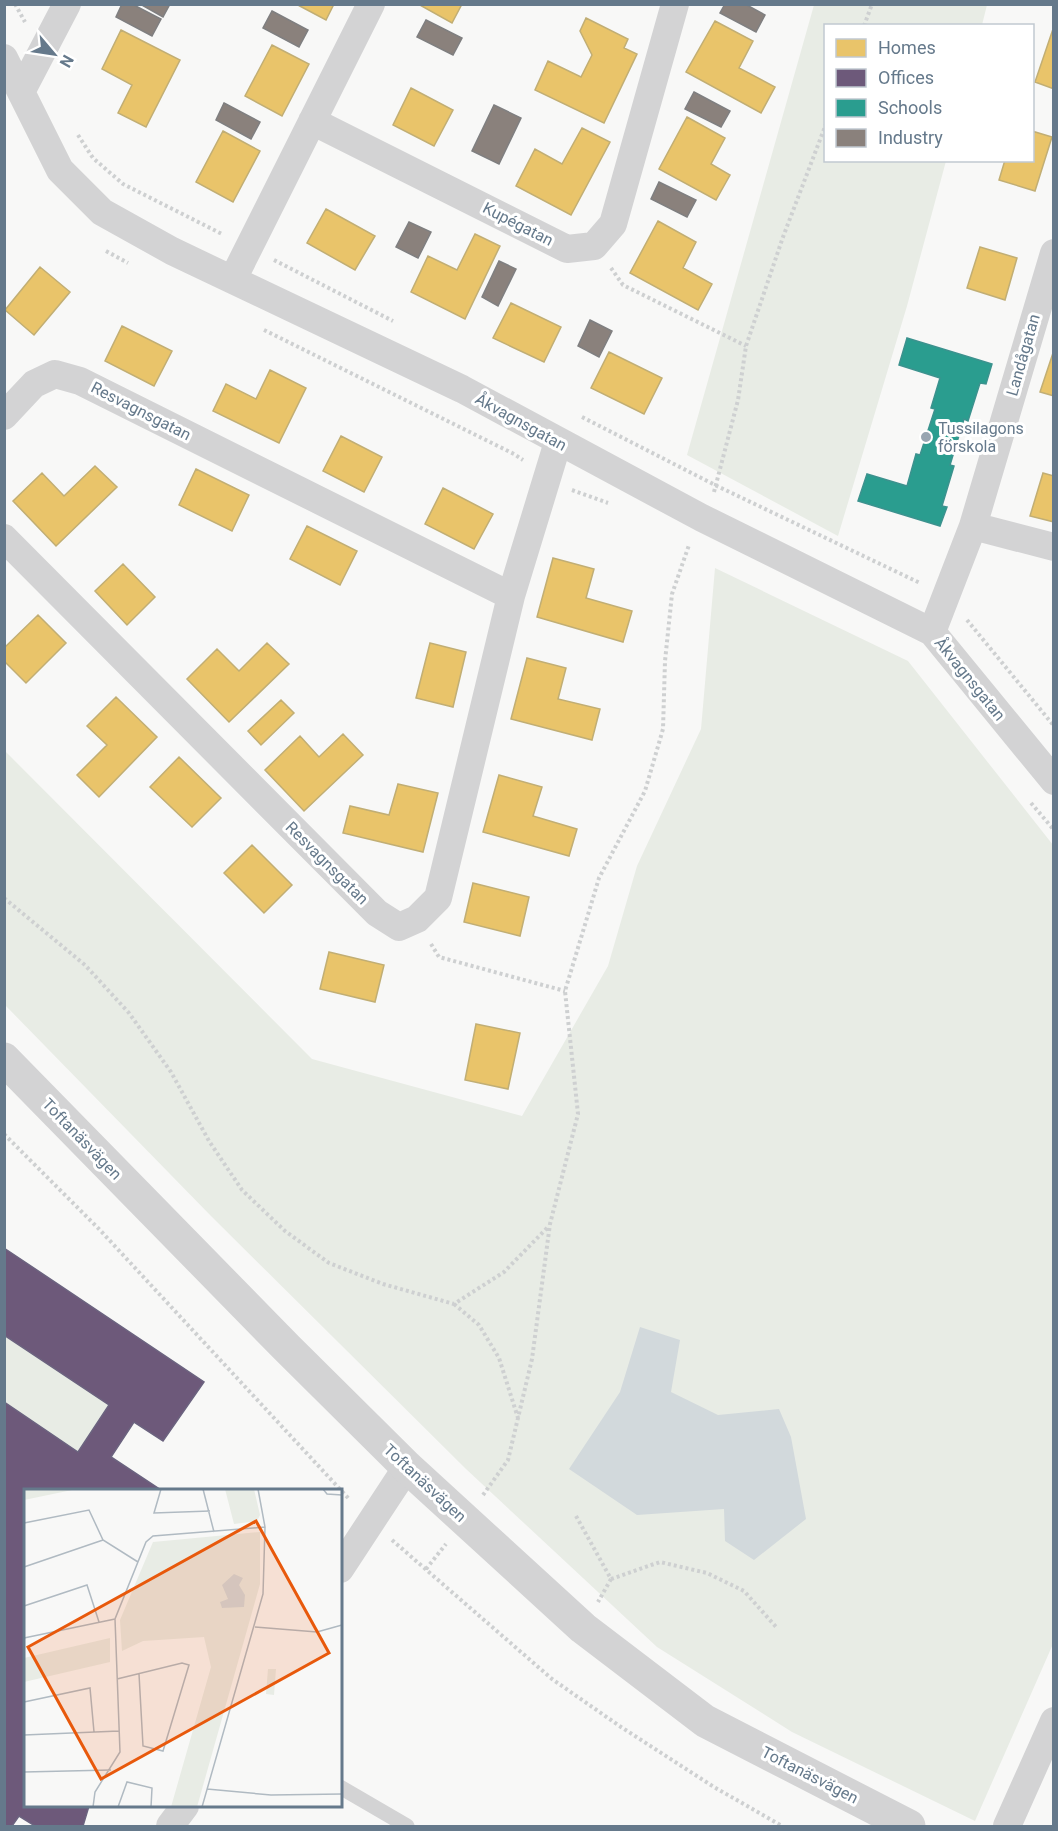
<svg xmlns="http://www.w3.org/2000/svg" width="1058" height="1831" font-family="Roboto,sans-serif">
	<style>
		.green { fill: #e8ece5 }
		.water { fill: #d2d9dc }
		.homes { fill: #e9c46a; stroke: #c1ae74; stroke-width: 1.5 }
		.offices { fill: #6d597a; stroke: #6b637f; stroke-width: 1.5 }
		.schools { fill: #2a9d8f; stroke: #3c928e; stroke-width: 1.5 }
		.industry { fill: #8a817c; stroke: #7f7f80; stroke-width: 1.5 }
		.lines { fill: none; stroke-linecap: round; stroke-linejoin: round }
		.path { stroke: #ced0d1; stroke-width: 4; stroke-dasharray: 3 3; stroke-linecap: butt }
		.service { stroke: #d3d3d4; stroke-width: 15 }
		.minor { stroke: #d3d3d4; stroke-width: 28 }
		.tertiary { stroke: #d3d3d4; stroke-width: 33 }
		.poi-dot { fill: #98a5b1; stroke: #fff; stroke-width: 2 }
		.labels { text-anchor: middle; dominant-baseline: central; stroke-width: 6; stroke-linejoin: round; paint-order: stroke }
		.street-label { font-size: 16px; fill: #65798b; stroke: #fff }
		.poi-label { font-size: 16px; fill: #65798b; stroke: #fff; text-anchor: start }
		.inset-road { fill: none; stroke: #b0bac2; stroke-width: 1.5 }
		.view { fill: #e8590c; fill-opacity: 0.15; stroke: #e8590c; stroke-width: 3 }
		.inset-edge { fill: none; stroke: #65798b; stroke-width: 3 }
	</style>
	<rect width="100%" height="100%" fill="#f8f8f7"/>
	<path class="green" d="M814,5H987L982,25L826,26V160L946,161L907,306L838,536L687,455Z
		M715,568L908,661L1053,845V1644L975,1821L792,1732L657,1647L466,1469L211,1216L5,1005L4,750L312,1059L522,1116L608,966L637,866L701,729Z
		M4,1335L109,1405L78,1452L5,1402Z"/>
	<path class="water" d="M640,1327L680,1340L671,1392L718,1415L779,1409L791,1437L806,1519L754,1560L725,1541L724,1509L637,1515L569,1469L620,1392Z"/>
	<path class="homes" d="M296,4H334L326,20Z
		M418,4H462L452,23Z
		M586,18L628,39L624,48L637,54L604,123L535,90L548,61L581,77L592,55L580,31Z
		M715,21L753,41L739,68L775,87L761,113L686,72Z
		M1053,29H1054V89L1035,82Z
		M121,30L180,60L146,127L118,113L132,85L102,69Z
		M272,45L309,64L282,116L245,96Z
		M411,88L453,110L434,146L393,125Z
		M687,117L725,138L711,164L730,175L716,200L659,169Z
		M582,128L610,142L571,215L516,186L535,149L562,164Z
		M223,131L260,151L233,202L196,182Z
		M1032,131L1052,137L1035,191L999,180L1005,160H1032Z
		M326,209L375,236L355,270L307,243Z
		M658,221L696,242L683,268L712,284L698,310L630,273Z
		M475,234L500,246L465,319L411,292L428,256L457,270Z
		M980,247L1017,258L1005,300L967,288Z
		M40,267L70,292L34,335L5,310Z
		M511,303L561,327L544,362L493,338Z
		M122,326L172,351L154,386L105,361Z
		M1054,350V396L1040,392Z
		M609,352L662,378L644,414L591,388Z
		M270,370L306,388L279,443L213,411L226,384L256,399Z
		M341,436L382,457L364,492L323,471Z
		M95,466L117,487L56,546L13,501L42,473L64,496Z
		M196,469L249,495L232,531L179,505Z
		M1043,473L1054,476V522L1030,516Z
		M443,488L493,514L474,549L425,524Z
		M307,526L357,551L340,585L290,559Z
		M553,558L594,569L586,598L632,611L623,642L537,617Z
		M123,564L155,597L127,625L95,591Z
		M38,615L66,643L26,683L4,661V648Z
		M267,643L289,664L229,722L187,679L217,649L239,671Z
		M430,643L466,652L453,707L416,698Z
		M527,658L566,668L558,699L600,709L592,740L511,719Z
		M116,697L157,737L99,797L77,775L107,745L87,726Z
		M281,700L294,713L261,745L248,731Z
		M343,734L363,755L304,811L265,770L300,736L319,757Z
		M179,757L221,798L192,827L150,787Z
		M499,775L542,787L533,816L577,829L569,856L483,832Z
		M398,784L438,793L423,852L343,833L350,806L389,815Z
		M252,845L292,885L264,913L224,873Z
		M473,883L529,897L520,936L464,922Z
		M329,952L384,965L375,1002L320,989Z
		M476,1024L520,1033L508,1089L465,1080Z"/>
	<path class="offices" d="M4,1248L204,1382L163,1441L134,1422L111,1457L161,1490H26V1806H89L83,1826H35L19,1816L12,1826H4V1402L78,1452L109,1405L4,1335Z"/>
	<path class="schools" d="M907,338L992,364L986,384L980,383L968,421L964,419L950,465L954,466L942,506L947,507L940,526L858,501L867,474L907,486L916,454L920,455L935,409L931,408L940,378L899,365Z"/>
	<path class="industry" d="M122,4H132L161,19L152,36L116,17Z
		M140,4H170L163,17Z
		M725,4H745L765,15L756,32L720,13Z
		M272,11L308,30L299,47L263,28Z
		M426,20L462,38L453,55L417,37Z
		M694,92L730,111L721,127L685,109Z
		M224,103L260,122L251,139L216,120Z
		M494,105L521,118L499,164L472,151Z
		M659,182L696,200L687,217L651,199Z
		M409,222L431,232L418,258L396,247Z
		M499,261L516,269L498,306L482,297Z
		M590,320L612,331L599,357L578,346Z"/>
	<g class="lines">
		<path class="path" d="M15,4L25,22
			M864,26L872,4
			M78,135L93,158L123,184L222,234
			M106,251L128,263
			M274,260L393,321
			M611,268L623,285L746,346
			M264,330L514,454L523,460
			M582,417L717,486L920,583
			M572,490L608,503
			M714,492L738,400L746,346L783,237L826,124
			M967,620L1054,726
			M1031,803L1054,830
			M4,898L85,965L129,1013L171,1072L209,1141L242,1190L285,1231L329,1263L383,1284L454,1304L504,1272L549,1226
			M431,944L439,957L565,991
			M4,1134L99,1229L350,1500
			M454,1304L479,1325L499,1358L518,1418
			M483,1495L508,1460L532,1359L550,1224L578,1114L565,991L599,878L645,791L663,729L665,661L672,594L689,545
			M576,1516L611,1579L598,1602
			M392,1540L552,1679L621,1727L714,1787L782,1826
			M426,1569L446,1544
			M611,1579L660,1562L707,1573L744,1591L777,1628"/>
		<path class="service" d="M340,1787L407,1826"/>
		<path class="minor" d="M4,58L60,170L102,212L172,251L462,389L702,518L932,632L1054,781
			M21,92L67,4
			M312,121L567,249L594,246L613,224L675,4
			M233,279L371,4
			M4,416L34,384L55,374L80,381L511,596
			M973,526L1054,547
			M4,538L377,913L399,927L417,919L438,898L511,596L558,442
			M932,632L973,526L1054,253
			M340,1569L407,1467
			M170,1826L185,1806
			M1007,1826L1054,1721"/>
		<path class="tertiary" d="M4,1059L287,1348L407,1467L583,1628L705,1721L909,1826"/>
	</g>
	<circle class="poi-dot" cx="926" cy="437" r="6"/>
	<g class="labels">
		<g class="street-label">
			<text transform="translate(518 224) rotate(27)">Kupégatan</text>
			<text transform="translate(1023 355) rotate(-74)">Landågatan</text>
			<text transform="translate(141 411) rotate(27)">Resvagnsgatan</text>
			<text transform="translate(521 422) rotate(29)">Åkvagnsgatan</text>
			<text transform="translate(970 679) rotate(51)">Åkvagnsgatan</text>
			<text transform="translate(327 863) rotate(45)">Resvagnsgatan</text>
			<text transform="translate(82 1139) rotate(46)">Toftanäsvägen</text>
			<text transform="translate(425 1483) rotate(43)">Toftanäsvägen</text>
			<text transform="translate(810 1775) rotate(27)">Toftanäsvägen</text>
		</g>
		<g class="poi-label">
			<text x="938" y="428">Tussilagons<tspan x="938" dy="18">förskola</tspan></text>
		</g>
	</g>
	<g transform="translate(24 1489)">
		<rect width="318" height="318" fill="#f8f8f7"/>
		<path d="M0,0H53L0,11ZM201,0H230L236,26L233,32L210,35ZM236,43V95L173,318H147L187,178L180,148L119,152L98,162L96,131L129,53ZM86,149V173L0,193V169ZM244,180H252L250,206L242,205Z" fill="#e8ece5"/>
		<path d="M210,85L219,89L215,96L221,106L220,118L198,119L196,113L204,110L198,96Z" fill="#d2d9dc"/>
		<path class="inset-road" d="M137,0L130,24L186,22M179,0L190,43M299,0L303,5L318,6M0,34L65,21L79,51L114,73M0,78L79,51M0,117L63,96L75,133M231,138L293,143L318,136M0,149L91,130M93,190L158,174L165,176L139,262L119,257L115,185M0,213L66,199L70,243M0,246L95,242M0,283L87,281M183,300L247,306L318,305M69,318L71,303L96,263L91,130L122,53L129,47L241,38M94,318L103,293L128,299L127,318M178,318L239,105L241,38L234,0"/>
		<path class="view" d="M232,32L305,164L77,290L4,158Z"/>
		<rect width="318" height="318" class="inset-edge"/>
	</g>
	<rect width="1058" height="1831" fill="none" stroke="#65798b" stroke-width="12"/>
	<rect x="824" y="24" width="210" height="138" fill="#ffffff" stroke="#c1c9d1" stroke-width="1.5"/>
	<rect x="836" y="39" width="30" height="18" fill="#e9c46a" stroke="#c1c9d1" stroke-width="1.5"/>
	<text x="878" y="54" font-size="18" fill="#65798b">Homes</text>
	<rect x="836" y="69" width="30" height="18" fill="#6d597a" stroke="#c1c9d1" stroke-width="1.5"/>
	<text x="878" y="84" font-size="18" fill="#65798b">Offices</text>
	<rect x="836" y="99" width="30" height="18" fill="#2a9d8f" stroke="#c1c9d1" stroke-width="1.5"/>
	<text x="878" y="114" font-size="18" fill="#65798b">Schools</text>
	<rect x="836" y="129" width="30" height="18" fill="#8a817c" stroke="#c1c9d1" stroke-width="1.5"/>
	<text x="878" y="144" font-size="18" fill="#65798b">Industry</text>
	<g transform="translate(54 54) rotate(119)" stroke="#ffffff" stroke-width="4.5" paint-order="stroke">
	<path d="M0-4.5L10 22L0 15L-10 22Z" fill="#65798b"/>
	<text y="-9" font-size="16" font-weight="bold" text-anchor="middle" fill="#65798b">N</text>
	</g>
</svg>
